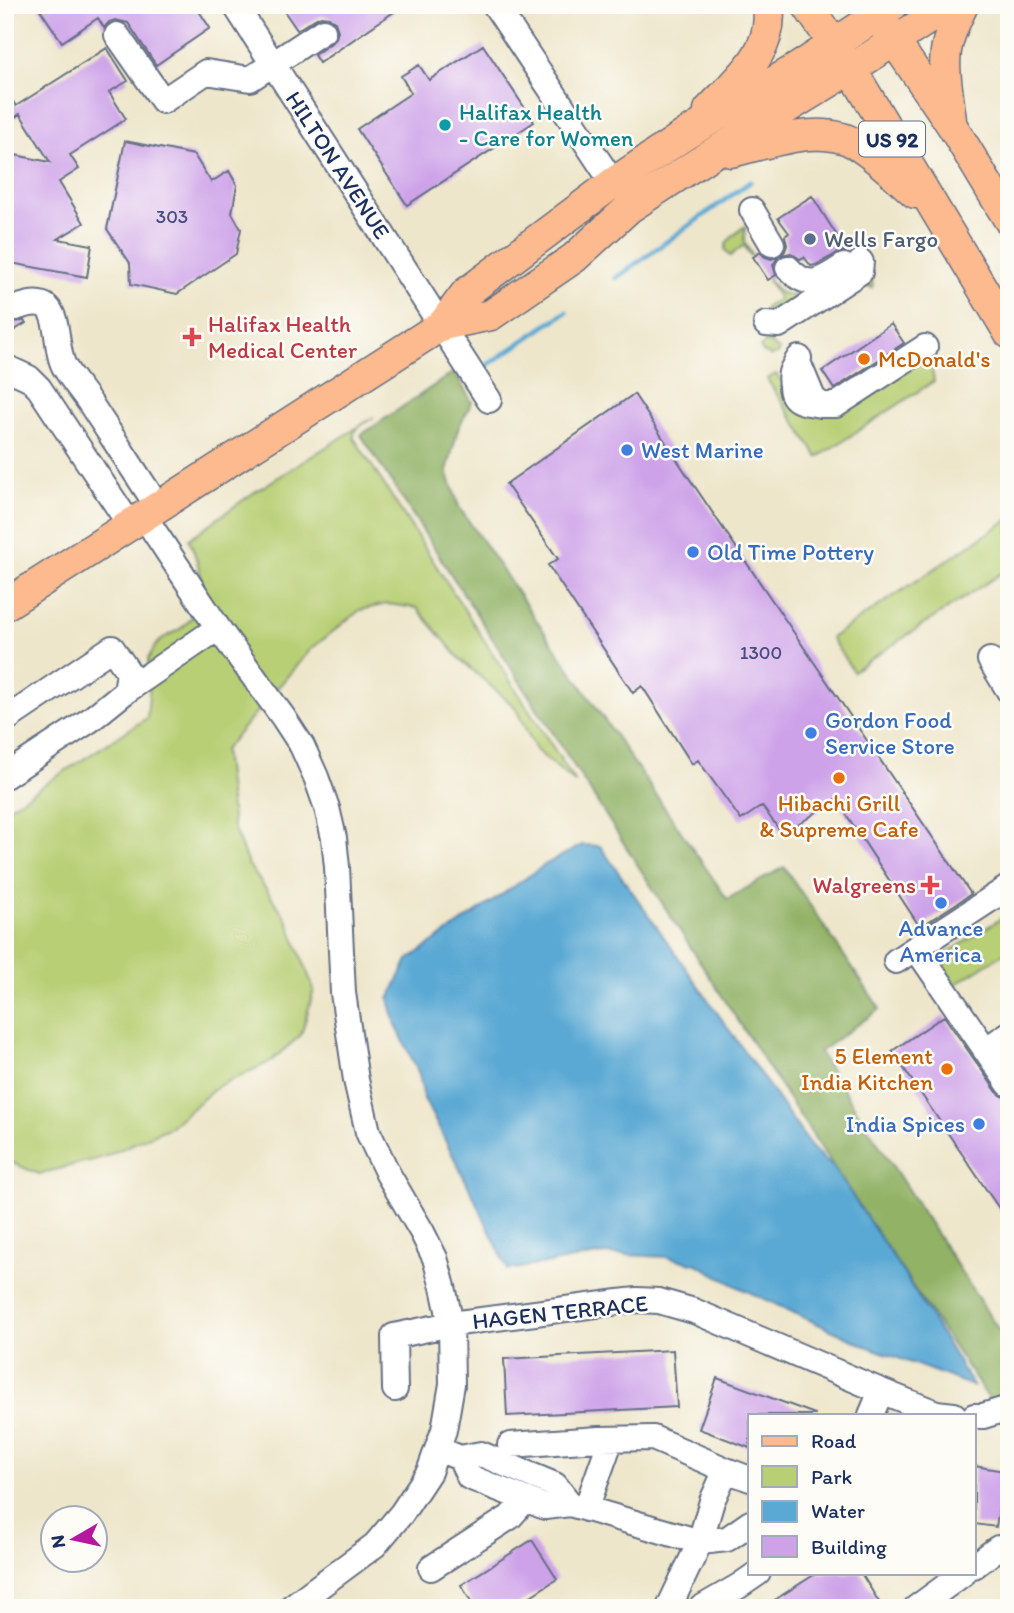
<svg xmlns="http://www.w3.org/2000/svg" width="1014" height="1613" font-family="Itim,sans-serif">
	<style>
		.green { fill: #b8cf74; stroke: #6a7f69; stroke-width: 2 }
		.forest { fill: #92b266; stroke: #567062; stroke-width: 2 }
		.water { fill: #5aa9d4; stroke: #3a6c99; stroke-width: 2 }
		.lines { fill: none; stroke-linecap: round; stroke-linejoin: round }
		.stream { stroke: #5aa9d4; stroke-width: 5 }
		.building { fill: #cda2e9 }
		.minor-casing { stroke: #656f84; stroke-width: 28 }
		.major-casing { stroke: #656f84; stroke-width: 33 }
		.minor { stroke: #fff; stroke-width: 24 }
		.major { stroke: #fcba8e; stroke-width: 30 }
		.culture-dot { fill: #0f9aa8; stroke: #fdfcf7; stroke-width: 2.5 }
		.service-dot { fill: #5c6f8a; stroke: #fdfcf7; stroke-width: 2.5 }
		.health-dot { fill: #e0444e; stroke: #fdfcf7; stroke-width: 2.5 }
		.food-dot { fill: #e8710a; stroke: #fdfcf7; stroke-width: 2.5 }
		.shop-dot { fill: #3f7fe0; stroke: #fdfcf7; stroke-width: 2.5 }
		.labels { text-anchor: middle; dominant-baseline: central; stroke-width: 5; stroke-linejoin: round; paint-order: stroke }
		.number-label { font-size: 19px; fill: #484c81 }
		.shield { fill: #fdfcf7; stroke: #5f6c8c; stroke-width: 2 }
		.shield-label { font-size: 21px; font-weight: bold; fill: #1b2f5e }
		.culture-label { font-size: 23px; fill: #0d838f; stroke: #fdfcf7; text-anchor: start }
		.street-label { font-size: 23px; fill: #1b2f5e; stroke: #fdfcf7 }
		.service-label { font-size: 23px; fill: #4e5e75; stroke: #fdfcf7; text-anchor: start }
		.health-label { font-size: 23px; fill: #be3a42; stroke: #fdfcf7; text-anchor: start }
		.food-label { font-size: 23px; fill: #c56008; stroke: #fdfcf7; text-anchor: start }
		.shop-label { font-size: 23px; fill: #366cbe; stroke: #fdfcf7; text-anchor: start }
	</style>
	<rect width="100%" height="100%" fill="#fdfcf7"/>
	<filter id="ink" filterUnits="userSpaceOnUse"><feTurbulence type="fractalNoise" baseFrequency=".0143" numOctaves="2"/><feDisplacementMap in="SourceGraphic" scale="14" xChannelSelector="R" yChannelSelector="G"/><feConvolveMatrix kernelMatrix="1 2 1 2 8 2 1 2 1" color-interpolation-filters="sRGB"/></filter>
	<filter id="wash" filterUnits="userSpaceOnUse"><feTurbulence type="fractalNoise" baseFrequency=".00686" numOctaves="4" result="noise"/><feDisplacementMap in="SourceGraphic" scale="28" xChannelSelector="R" yChannelSelector="G"/><feGaussianBlur stdDeviation="1.57" result="paint"/><feColorMatrix in="noise" values="0 0 0 0 0 0 0 0 0 0 0 0 0 0 0 0 0 1.4 0 .05"/><feComposite in="paint" operator="in"/></filter>
	<g filter="url(#wash)">
		<rect width="100%" height="100%" fill="#eee6ca"/>
		<path class="green" d="M745,227L744,241L753,257L750,255L744,245L730,256L725,249L727,242L742,228Z
			M861,265C867,272 875,278 872,288L859,282L769,343L779,350V353L771,356L763,352L760,347L780,333L765,308L779,299L768,280L780,293L809,299Z
			M929,353L934,381L818,457L767,379L776,374L801,407Z
			M374,417C366,423 352,428 354,438L576,783L536,750L515,707L460,659L417,608L387,604L360,610L311,649L224,750L233,827L248,864L287,919L314,990L301,1035L270,1062L218,1086L170,1127L104,1157L39,1174L5,1160V810L147,718L150,683L148,659C151,653 155,645 160,641C167,635 177,632 184,626C212,599 202,571 189,539L253,493Z
			M1009,519V568L853,671L831,638Z
			M1009,913V950L945,991L928,966Z"/>
		<path class="forest" d="M454,372L472,402L458,429L447,471L459,507L727,899L784,867L880,1009L819,1052L1009,1346V1387L993,1405C775,1086 571,758 361,435Z"/>
		<path class="water" d="M582,845L600,846L813,1149L834,1168L906,1277L973,1386L866,1346L738,1287L697,1264L667,1257L604,1254L508,1270L473,1195L424,1099L419,1074L396,1025L389,999L408,960L546,864Z"/>
		<g class="lines">
			<path class="stream" d="M616,278L750,182
				M486,366L566,312"/>
		</g>
		<g id="blocks">
			<path class="building" d="M37,5H195L210,28L156,65L128,23L115,20L109,22L104,28L98,18L62,42Z
				M280,5H404L319,63L314,55L331,43L336,38L338,31L335,22L329,17L321,16L315,19L297,30Z
				M483,45L534,122L407,205L357,129L411,93L401,76L419,65L429,80Z
				M107,48L128,81L109,92L126,119L70,155L79,169L59,182L84,223L58,239L92,245L87,277L5,262V153L50,162L20,114L5,124V90L16,106Z
				M125,141L194,155L211,182L229,171L237,185L232,213L241,229L236,254L177,294L131,284L130,263L107,229Z
				M812,196L846,250L836,254L816,265L811,266L804,257L800,259L791,253L781,255L785,251L787,245L785,236L789,233L778,218Z
				M760,252L765,257L771,259L778,257L773,265L776,275L768,280L753,257Z
				M5,318L12,322L24,321L26,323L5,336Z
				M891,324L904,343L834,389L822,371Z
				M634,394L685,472L971,894L920,927L836,799L783,835L762,806L741,820L698,760L692,764L642,686L633,693L548,565L558,559L506,484Z
				M944,1016L997,1092L1009,1101V1223L892,1051Z
				M673,1350L677,1407L507,1416L504,1359Z
				M717,1378L815,1414V1415H750V1448L699,1429Z
				M974,1466L1005,1471L996,1527L974,1524Z
				M532,1540L557,1579L512,1608H475L461,1585Z
				M817,1573H861L879,1602L871,1608H762Z"/>
		</g>
	</g>
	<g filter="url(#ink)">
		<use href="#blocks" fill-opacity="0" stroke="#656f84" stroke-width="2"/>
		<g class="lines">
			<defs>
				<path id="minor" d="M235,5L489,400
					M495,5L613,183
					M117,35L163,101L206,72L250,79L323,31
					M752,210L772,244
					M788,268C809,291 821,281 844,266
					M16,308C25,305 38,300 47,307C60,319 55,352 65,368C72,380 82,391 90,403C113,438 135,472 158,507
					M766,324L779,325L860,272L861,262
					M799,358C797,361 795,364 793,368C790,373 790,380 791,385C791,404 806,402 821,405
					M798,362L813,398L821,405H836L925,347
					M5,367L29,378L39,388L130,525
					M144,516L218,628L283,717L302,746L316,777L327,808L334,838L337,867L343,993L356,1080L368,1132L388,1174L422,1232L435,1258L443,1287L451,1324L394,1336L395,1389
					M990,660L1009,691
					M126,691L218,628
					M5,720L112,648L129,673L126,691L90,720L5,776
					M916,948L1009,1084
					M896,961L1009,887
					M985,1050L1009,1034
					M871,1415L881,1391
					M974,1416H983L1009,1408
					M510,1445L599,1439L653,1438L726,1470L712,1501L700,1542L670,1605L678,1608
					M438,1449L460,1458L481,1454L521,1471L555,1485L570,1504L545,1507L469,1477L460,1458
					M726,1470L750,1479
					M570,1504L700,1542L727,1539L750,1523
					M586,1509L611,1439
					M974,1566L998,1548
					M431,1568L510,1517L526,1499
					M290,1608L375,1545L402,1513L429,1472L444,1430L452,1384L451,1324L619,1302L637,1300L659,1301L694,1311L881,1391L936,1413L954,1415
					M701,1608L739,1586L758,1573
					M916,1608L964,1573"/>
				<path id="major" d="M807,5L851,69L1009,333
					M884,26L951,124L1009,220
					M709,110C738,79 775,52 768,5
					M951,121C949,97 941,64 948,42C951,29 957,17 963,5
					M731,152C765,144 808,128 842,138C863,143 898,178 915,193
					M442,325L491,315L574,258L629,208L707,157L851,69L950,5
					M5,605L442,325L466,293L613,183L686,134L799,67L893,5"/>
			</defs>
			<use href="#minor" class="minor-casing"/>
			<use href="#major" class="major-casing"/>
			<use href="#minor" class="minor"/>
			<use href="#major" class="major"/>
		</g>
	</g>
	<circle class="culture-dot" cx="445" cy="125" r="7"/>
	<circle class="service-dot" cx="810" cy="239" r="7"/>
	<g class="health-dot">
		<path d="M188.5 326.5h7v7h7v7h-7v7h-7v-7h-7v-7h7z"/>
		<path d="M926.5 874.5h7v7h7v7h-7v7h-7v-7h-7v-7h7z"/>
	</g>
	<g class="food-dot">
		<circle cx="864" cy="359" r="7"/>
		<circle cx="839" cy="778" r="7"/>
		<circle cx="947" cy="1069" r="7"/>
	</g>
	<g class="shop-dot">
		<circle cx="627" cy="450" r="7"/>
		<circle cx="693" cy="552" r="7"/>
		<circle cx="811" cy="733" r="7"/>
		<circle cx="941" cy="903" r="7"/>
		<circle cx="979" cy="1124" r="7"/>
	</g>
	<g class="labels">
		<g class="number-label">
			<text x="172" y="216">303</text>
			<text x="761" y="652">1300</text>
		</g>
		<rect class="shield" x="859" y="121.5" width="66" height="35" rx="5"/>
		<g class="shield-label">
			<text x="892" y="139">US 92</text>
		</g>
		<g class="culture-label">
			<text x="459" y="112">Halifax Health<tspan x="459" dy="26">- Care for Women</tspan></text>
		</g>
		<g class="street-label">
			<text transform="translate(338 165) rotate(57)">HILTON AVENUE</text>
			<text transform="translate(560 1312) rotate(-6)">HAGEN TERRACE</text>
		</g>
		<g class="service-label">
			<text x="824" y="239">Wells Fargo</text>
		</g>
		<g class="health-label">
			<text x="208" y="324">Halifax Health<tspan x="208" dy="26">Medical Center</tspan></text>
			<text x="916" y="885" text-anchor="end">Walgreens</text>
		</g>
		<g class="food-label">
			<text x="878" y="359">McDonald's</text>
			<text x="839" y="803" text-anchor="middle">Hibachi Grill<tspan x="839" dy="26">&amp; Supreme Cafe</tspan></text>
			<text x="933" y="1056" text-anchor="end">5 Element<tspan x="933" dy="26">India Kitchen</tspan></text>
		</g>
		<g class="shop-label">
			<text x="641" y="450">West Marine</text>
			<text x="707" y="552">Old Time Pottery</text>
			<text x="825" y="720">Gordon Food<tspan x="825" dy="26">Service Store</tspan></text>
			<text x="941" y="928" text-anchor="middle">Advance<tspan x="941" dy="26">America</tspan></text>
			<text x="965" y="1124" text-anchor="end">India Spices</text>
		</g>
	</g>
	<rect width="1014" height="1613" fill="none" stroke="#fdfcf7" stroke-width="28"/>
	<rect x="748" y="1414" width="228" height="161" fill="#fdfcf7" stroke="#a3aaba" stroke-width="2"/>
	<rect x="762" y="1436" width="35" height="10" fill="#fcba8e" stroke="#a3aaba" stroke-width="2"/>
	<text x="811" y="1448" font-size="21" fill="#1b2f5e">Road</text>
	<rect x="762" y="1466" width="35" height="21" fill="#b8cf74" stroke="#a3aaba" stroke-width="2"/>
	<text x="811" y="1484" font-size="21" fill="#1b2f5e">Park</text>
	<rect x="762" y="1501" width="35" height="21" fill="#5aa9d4" stroke="#a3aaba" stroke-width="2"/>
	<text x="811" y="1518" font-size="21" fill="#1b2f5e">Water</text>
	<rect x="762" y="1536" width="35" height="21" fill="#cda2e9" stroke="#a3aaba" stroke-width="2"/>
	<text x="811" y="1554" font-size="21" fill="#1b2f5e">Building</text>
	<g transform="translate(74 1539) rotate(261)"><circle r="33" fill="#fdfcf7" stroke="#a3aaba" stroke-width="2"/>
	<path d="M0-5L12 26L0 18L-12 26Z" fill="#b5179e"/>
	<text y="-10" font-size="19" font-weight="bold" text-anchor="middle" fill="#1b2f5e">N</text>
	</g>
</svg>
